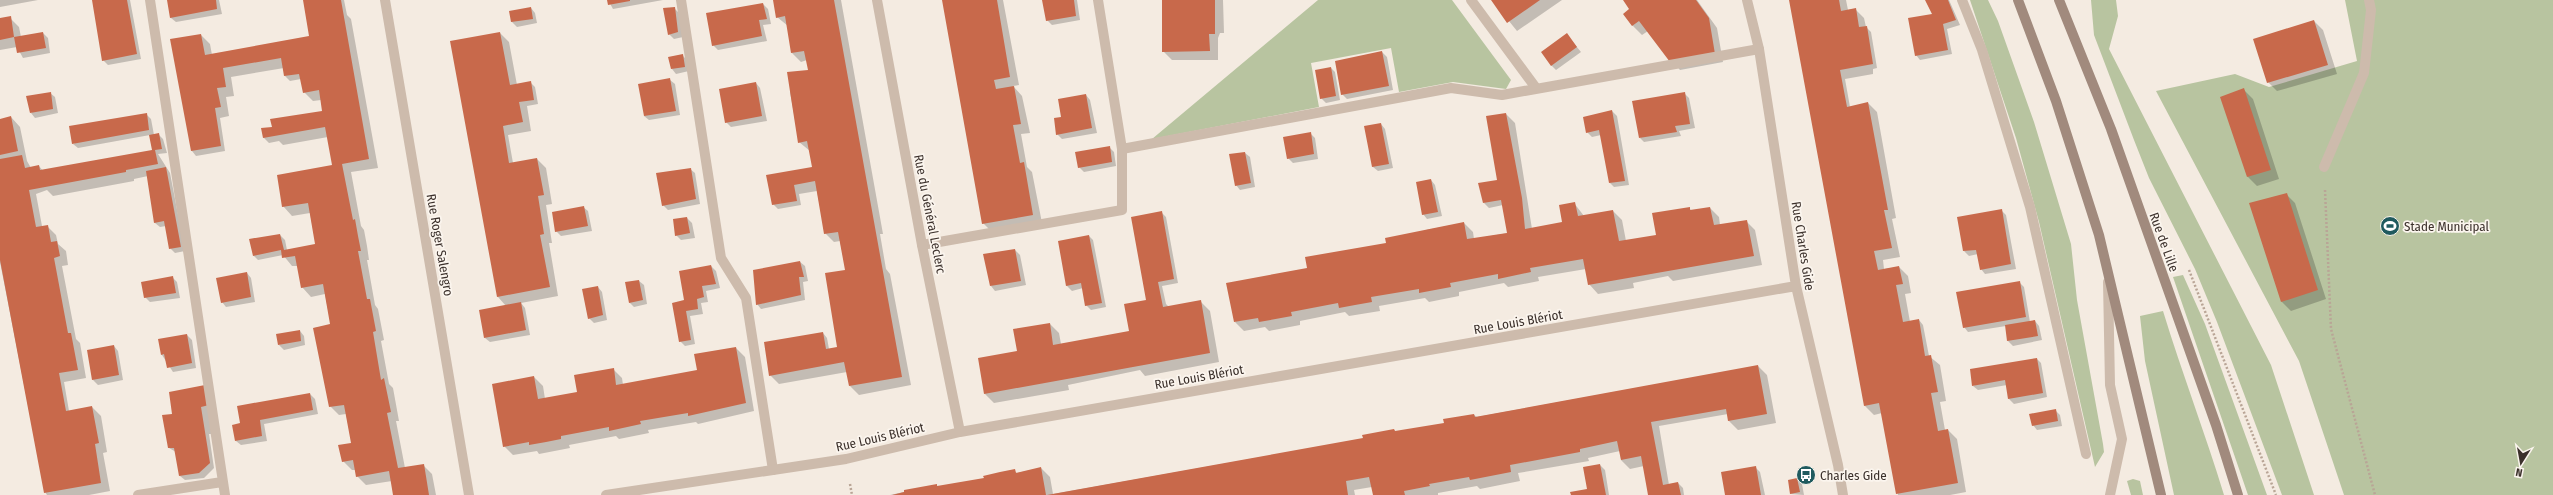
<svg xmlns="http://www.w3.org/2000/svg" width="2553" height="495" font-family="'Fira Sans Condensed',sans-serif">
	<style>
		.green { fill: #b8c4a0 }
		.shadow { fill: #0003 }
		.building { fill: #c8694b }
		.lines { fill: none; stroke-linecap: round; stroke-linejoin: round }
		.path { stroke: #b9a596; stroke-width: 2.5; stroke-dasharray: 2 2; stroke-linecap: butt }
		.service { stroke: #cdbbac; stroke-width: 10 }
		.minor { stroke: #cdbbac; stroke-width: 10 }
		.secondary { stroke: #a18a7d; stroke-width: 10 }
		.labels { text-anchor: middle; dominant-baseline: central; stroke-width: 3.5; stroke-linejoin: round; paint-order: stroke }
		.street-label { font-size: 13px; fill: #3b302b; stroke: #fbf5ee }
		.poi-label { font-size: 13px; fill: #3b302b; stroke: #fbf5ee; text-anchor: start }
	</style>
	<rect width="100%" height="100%" fill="#f4ebe1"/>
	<path class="green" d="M1318,0H1452L1511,80L1506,89L1453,82L1399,92L1391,48L1311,63L1319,107L1152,139Z
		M1970,0H1988L1998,21L2034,122L2071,244L2077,300L2103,444L2104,452L2095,467L2039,222L2016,138Z
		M2091,0H2116L2118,16L2109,49L2271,365L2314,495H2282L2217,322L2195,269L2149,178L2134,140L2094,35Z
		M2345,0H2553V495H2344L2299,361L2156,91L2235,74L2269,87L2357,61Z
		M2183,275L2205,324L2267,495H2248L2173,277Z
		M2163,311C2182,373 2205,433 2224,495H2174L2145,361L2140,316Z
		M2133,479L2140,481L2143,495H2131L2127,481Z"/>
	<path class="shadow" d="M0,0H38L0,7Z
		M100,0H130L141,59L108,65L103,60Z
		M168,0H219L222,14L176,22L171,18Z
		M304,0H344L347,15L351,19L378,168L351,172L361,226L364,230L367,246L369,260H367L375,305L378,309L384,340L381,341L389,384L393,388L399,421H396L405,468L423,465L432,474L436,495H394L392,481L366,485L357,476L356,470H352L343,461L352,444L346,414L339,415L330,406L314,328L331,325L325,294L311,297L302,287L298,266H292L283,255L258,260L253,255L280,235L285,240L287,250L316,245L310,213L292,216L283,206L333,165L328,137L283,145L279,141L269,143L264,138L262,129L273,128L324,112L321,100L313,101L304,92L301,79L290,81L285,76L284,68L231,77L234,96L226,97L229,116L220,118L225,151L196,156L192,151L201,35L210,44L212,55L310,37Z
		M608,0H663L613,9Z
		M774,0H841L883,234H880L886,269L890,274L911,385L859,395L850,386L847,372L779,384L770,375L823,333L827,338L829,349L839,348L846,270L840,241L834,242L825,233L817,191L799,194L801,205L778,209L773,204L767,176L813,168L810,151L799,142L790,92L809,70L807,60L801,62L792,53L788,26L777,17Z
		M943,0H1003L1019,85L1013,86L1022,96L1030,133L1021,134L1027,167L1032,172L1042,223L992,232L983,223Z
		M1044,0H1077L1080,20L1052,25L1047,20Z
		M1163,0H1223L1224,33H1220L1218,38V60H1172L1163,51Z
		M1492,0H1562L1517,31Z
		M1624,0H1697L1717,28L1723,62L1680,70L1648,31L1642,35L1633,26L1624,14L1631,10Z
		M1790,0H1846L1848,10L1855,9L1864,18L1866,27L1871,32L1877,68L1873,69V74L1845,79L1850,107L1868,103L1877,112L1896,218L1892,219L1900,257L1883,260L1884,269L1899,267L1908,276L1911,293L1905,294L1910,322L1919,320L1923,325L1929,356L1940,365L1946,401L1940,402L1945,430H1948L1957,439L1966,492L1950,495H1898L1882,413L1874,415L1865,406Z
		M1926,0H1949L1960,25L1947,29L1952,54L1920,60L1916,55L1934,15Z
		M763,4L768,9L771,24L763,25L767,41L718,50L713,45Z
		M531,8L535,13L537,23L517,27L512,22L510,12Z
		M674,8L679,13L683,37L674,39L669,34Z
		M10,18L19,27L21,37L43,33L48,38L50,53L23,58L17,47L0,50V19Z
		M2314,21L2323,30L2337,74L2277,91L2268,82Z
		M500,33L509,42L517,85L530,82L535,87L538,104L527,106L531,131L508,135L513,163L537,159L546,168L552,204L546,205L552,243H549L558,296L521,303L525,308L530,335L490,342L485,338L506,306L498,297Z
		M1567,35L1581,52L1556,70L1551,65Z
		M1382,52L1387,57L1393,90L1347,99L1342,94Z
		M682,55L687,60L689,71L676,74L672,69Z
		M1331,68L1335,72L1340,100L1326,103L1321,98Z
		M670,80L675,84L680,115L649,120L644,116Z
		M756,83L760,88L767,121L731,127L726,122Z
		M2244,90L2253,99L2279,179L2257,186L2248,177Z
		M50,93L55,97L58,113L35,118L31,113Z
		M1684,93L1689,98L1695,128L1679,131L1681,136L1644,142L1640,138Z
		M1086,95L1090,100L1097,133L1062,139L1057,134L1062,118Z
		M1612,111L1617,116L1629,185L1614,187L1610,183L1601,135L1592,137L1587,132Z
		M146,114L151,119L154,135L158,134L163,139L167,153L158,154L170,173L185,251L175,253L170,248L166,226L160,227L155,223L148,176L134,179V181L53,196L47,190L36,194L42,226H47L56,235L58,244L66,251L68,265L62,266L76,339L80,343L86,378L64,382L69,411L92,407L101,416L107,452L103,453L110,491L89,495H47L45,492L0,262V120L11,117L20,127L27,161L31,168L39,166L43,171L155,151L150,135L78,148L73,144Z
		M1506,114L1515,123L1532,229L1563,223L1574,203L1584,216L1613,211L1622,220L1626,241L1656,236L1689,208L1692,211L1710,208L1719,217L1720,225L1746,221L1755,230L1762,265L1673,281L1668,276L1633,283L1634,288L1598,294L1589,284L1586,269L1538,277L1539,281L1508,287L1504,283L1459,292V296L1429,302L1425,298L1379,306L1380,311L1349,316L1345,312L1300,321V325L1269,331L1265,327L1244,331L1235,322L1308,269L1426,231V230L1464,223L1473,232L1474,239L1508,233L1503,205L1489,208L1484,203L1497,181Z
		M1381,124L1385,129L1393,168L1378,171L1373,167Z
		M1310,133L1315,138L1318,159L1293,163L1288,158Z
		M1109,147L1114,152L1116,166L1084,172L1079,167Z
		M1245,153L1250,157L1255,187L1240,190L1236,185Z
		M690,169L695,173L700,204L668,210L663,205Z
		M1431,180L1435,185L1442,216L1427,219L1423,214Z
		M2286,194L2295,203L2326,299L2291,311L2282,302Z
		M583,207L588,211L592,231L561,236L556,231Z
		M2001,210L2006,215L2016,269L1985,274L1981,269L1978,254L1969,256L1964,251Z
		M1161,212L1166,217L1178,283L1162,286L1166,304L1169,307L1201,302L1210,311L1219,362L1145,376L1140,370L1068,385L1069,390L994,403L985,394L979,359L1018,352L1050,324L1059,333L1061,344L1130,334L1149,301Z
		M687,218L692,223L695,238L681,240L676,235Z
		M1089,236L1093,240L1106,307L1091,310L1086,305L1083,288L1072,291L1067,286L1059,242Z
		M1015,250L1020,255L1026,285L995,291L991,286Z
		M800,262L805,266L808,281L803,282L805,300L761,309L757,304Z
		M711,266L716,271L720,288L706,291L708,302L701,303L703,314L690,316L695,344L685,346L680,341L685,301Z
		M247,273L251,278L255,302L226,307L222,302Z
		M173,278L177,282L180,298L150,302L145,297Z
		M639,281L644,285L647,304L634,307L629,302Z
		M2019,282L2024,287L2030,322L2035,321L2039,326L2042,340L2013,346L2008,341L2006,326L1968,332L1964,327Z
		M598,287L602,292L607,320L594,323L589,318Z
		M300,331L304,336L305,345L284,350L279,345Z
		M187,335L192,340L196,368L173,372L162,355L160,340Z
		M114,346L118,351L123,380L98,385L93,380Z
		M736,348L745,357L754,411L698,424L696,422L648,430L649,433L619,439L616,436L569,445L570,448L539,454L537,451L513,455L504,446L534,377L543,386L545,399L578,393L613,369L622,378L623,385L698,371Z
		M2037,359L2041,363L2047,397L2014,404L2009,399L2007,385L1978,390L1973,386Z
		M1758,366L1767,375L1776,423L1738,430L1729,421L1728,414L1659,426L1669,485L1678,483L1683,488L1684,495H1649L1644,466L1630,469L1621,460L1620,451L1588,458L1589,461L1518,473L1520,481L1480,489L1477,486L1438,493V495H1374L1372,487L1354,490L1355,495H890L936,485L939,487L985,479L1014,471L1017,473L1041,468L1050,477L1053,494L1364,439L1394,430L1396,432L1445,424L1474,415L1477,417Z
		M310,394L315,399L318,414L264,424L267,441L241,445L236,441L241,424L238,407Z
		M214,395L213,434H209L214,468L204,478L185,480L180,476L176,452L169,448L173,414Z
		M2055,410L2060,415L2062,426L2037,430L2033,425Z
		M1600,465L1605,470L1609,495H1572L1588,490Z
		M1755,467L1760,472L1765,495H1726Z
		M1797,479L1802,484L1804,495L1791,494Z"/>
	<path class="building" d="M92,0H127L137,54L102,61Z
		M167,0H216L217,9L170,18Z
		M303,0H341L369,159L342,164L353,220L355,219L358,236L361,251H358L367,299H370L376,331L373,332L381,380L384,378L391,412L387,413L398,468L424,464L429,495H393L389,471L356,477L353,460L342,462L338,445L351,443L344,405L329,407L313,328L330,324L323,284L301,288L295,256L282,258L281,250L253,256L249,239L280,234L284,250L315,244L308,203L282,207L277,175L332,165L325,127L263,138L261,128L272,127L270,119L322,111L319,90L303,93L299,74L284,76L281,58L223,68L226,87L217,88L221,107L215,108L221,146L191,151L170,39L201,34L205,55L309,36Z
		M607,0H630V1L608,5Z
		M773,0H834L902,377L849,386L844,362L769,376L764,342L823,332L826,349L837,347L825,273L845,270L838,232L824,234L815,181L794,185L797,201L772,205L766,175L812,167L807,141L798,143L787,72L808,70L804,51L791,53L785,16L776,18Z
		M942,0H997L1010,77L994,80L996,89L1014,86L1021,124L1013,125L1020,163L1024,162L1033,215L982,224Z
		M1042,0H1074L1076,16L1046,21Z
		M1162,0H1215V34H1209L1210,51L1162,52Z
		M1491,0H1540L1507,23Z
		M1623,0H1696L1709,18L1715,54L1670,62L1639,21L1632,26L1623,14L1629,9Z
		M1789,0H1839L1841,11L1856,8L1859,27L1867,26L1873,64L1840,70L1847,107L1868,102L1888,210H1884L1892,248L1874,251L1878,270L1899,266L1903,284L1896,285L1903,322L1919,319L1925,356L1931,355L1938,392L1931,393L1938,431L1948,429L1958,483L1896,494L1879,403L1864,406Z
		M1925,0H1948L1956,20L1943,24L1948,50L1915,56L1908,18L1932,14Z
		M763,3L767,19L759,20L762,36L712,46L706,13Z
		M531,7L533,19L511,22L509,11Z
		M675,7L678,32L668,35L663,8Z
		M11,16L14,37L0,40V18Z
		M2314,20L2328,65L2267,83L2253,39Z
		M43,32L46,48L17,53L14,37Z
		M500,32L510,85L531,81L534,100L519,102L523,122L503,126L509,163L537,158L544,195L538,196L544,234L540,235L550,287L497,297L450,41Z
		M1567,33L1577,47L1551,66L1541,52Z
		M1382,51L1389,86L1341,95L1335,61Z
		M683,54L685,67L671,69L668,57Z
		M1331,67L1336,96L1320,99L1315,70Z
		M670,78L676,111L644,116L638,84Z
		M756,82L762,116L725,123L719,89Z
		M2244,88L2271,170L2247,177L2220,97Z
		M51,92L53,109L30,113L26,96Z
		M1685,92L1690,124L1675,126L1677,132L1639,138L1632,101Z
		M1086,94L1092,128L1056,135L1054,118L1061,117L1058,99Z
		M1612,110L1625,181L1609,183L1599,130L1586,133L1583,117Z
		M147,113L149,130L72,144L69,126Z
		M1506,113L1522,198L1525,229L1562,222L1559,205L1575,202L1578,216L1613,210L1619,241L1656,235L1652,213L1690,207V210L1710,207L1714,225L1747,220L1754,256L1588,285L1583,259L1530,268L1531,272L1498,279V274L1450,283L1451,287L1419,293V289L1371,297L1372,302L1355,305L1339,308L1338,303L1291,312L1292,316L1259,322L1258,318L1234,322L1226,283L1307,268L1305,257L1386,243L1385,238L1464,222L1467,239L1507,233L1501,200L1483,203L1478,183L1497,180L1486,116Z
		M11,116L18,151L0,155V119Z
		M1381,123L1389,164L1372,167L1364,126Z
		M1311,132L1314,154L1287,159L1283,137Z
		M159,133L162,149L155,150L158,164L126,170V172L29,190L36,227L48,225L51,242L57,241L60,256L54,258L68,333H71L78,370L59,373L66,411L92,406L99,443L95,444L101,483L44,493L0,260V159L22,155L25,168L39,165L40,170L152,150L149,135Z
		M1110,146L1112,162L1078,168L1075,152Z
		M1245,152L1251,183L1235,186L1229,154Z
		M166,167L181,247L169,249L164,221L154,223L146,171Z
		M691,168L696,199L662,206L656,173Z
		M1431,179L1438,212L1422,215L1416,182Z
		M2287,193L2318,290L2281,302L2249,203Z
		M584,206L588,226L555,232L552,212Z
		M2002,209L2011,264L1980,270L1976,250L1963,251L1957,217Z
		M1162,211L1174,279L1158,282L1163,307L1201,300L1210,353L984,394L978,358L1017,351L1013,329L1050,323L1053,345L1129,331L1124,304L1146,300L1131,217Z
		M687,217L690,233L675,236L673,219Z
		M1089,235L1102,303L1085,306L1081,283L1066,286L1058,241Z
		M1015,249L1021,281L990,286L983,254Z
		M800,261L804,277H799L801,295L756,305L753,270Z
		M711,265L716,284L702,286L704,297L697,299L698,309L686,311L691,340L679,342L672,303L684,300L679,271Z
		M247,272L251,297L221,303L216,278Z
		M173,276L176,293L144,298L141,282Z
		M639,280L643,300L629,303L625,282Z
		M2020,281L2026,317L1963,328L1956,292Z
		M598,286L603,315L588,319L582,289Z
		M521,302L526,330L484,338L479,310Z
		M2035,320L2038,336L2007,341L2005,325Z
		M300,330L301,341L278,345L276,334Z
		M187,334L192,363L167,368L164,354L161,355L158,339Z
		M114,345L119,375L92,380L87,350Z
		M736,347L746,403L688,416V413L640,421L641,424L609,431V427L561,436V439L546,442L529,445V442L503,447L492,384L534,376L538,399L577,392L574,375L614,368L616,385L697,370L694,354Z
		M2037,358L2043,393L2008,399L2005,380L1972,386L1970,369Z
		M1758,365L1767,414L1728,421L1726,409L1651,422L1663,485L1678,482L1681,495H1648L1641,456L1621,460L1617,441L1580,449V452L1510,465L1511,472L1470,480L1469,477L1429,484L1430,486L1404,491L1405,495H1373L1369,477L1346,481L1348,495H1047L1363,438L1362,435L1394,429L1395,431L1444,423L1443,419L1474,414L1475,417Z
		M205,385L209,405L201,407L210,463L199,473L179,476L174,448H168L162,415L172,414L169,392Z
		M310,393L313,410L260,420L262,436L235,441L232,425L240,423L237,406Z
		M2056,409L2058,421L2032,426L2029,414Z
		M1600,464L1606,495H1571L1570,492L1587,489L1583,467Z
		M1756,466L1761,495H1725L1721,472Z
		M1041,467L1046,495H892L904,492V490L937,484V486L984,478L983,476L1000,472L1015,469L1016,473Z
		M1797,478L1800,492L1790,494L1788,480Z"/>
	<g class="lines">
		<path class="path" d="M2325,190L2331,329L2375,495
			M2189,270L2276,495
			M850,484L852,495"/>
		<path class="service" d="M150,0L225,495
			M681,0L721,258L746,298L773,470
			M1098,0L1122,149
			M1471,0L1536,88
			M1962,0L1982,50L2030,207L2086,454
			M2324,167L2364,73L2371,10L2369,0
			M922,245L1122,210V149L1451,88L1502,95L1759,49
			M2108,282L2110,385L2122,439L2110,495
			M138,495L222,482"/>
		<path class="minor" d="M385,0L469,495
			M877,0L922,245L960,432
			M1747,0L1759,49L1796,286L1838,465L1843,495
			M606,495L846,459L960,432L1796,286"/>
		<path class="secondary" d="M2018,0L2056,101L2099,235L2161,495
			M2059,0L2111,129L2216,425L2238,495"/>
	</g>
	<defs>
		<symbol id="stadium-disc" viewBox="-11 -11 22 22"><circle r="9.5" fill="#1f5a5e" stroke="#fbf5ee"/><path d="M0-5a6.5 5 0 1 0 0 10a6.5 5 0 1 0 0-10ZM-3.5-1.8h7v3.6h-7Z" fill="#fff"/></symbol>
		<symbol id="bus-disc" viewBox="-11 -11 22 22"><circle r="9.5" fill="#1f5a5e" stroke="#fbf5ee"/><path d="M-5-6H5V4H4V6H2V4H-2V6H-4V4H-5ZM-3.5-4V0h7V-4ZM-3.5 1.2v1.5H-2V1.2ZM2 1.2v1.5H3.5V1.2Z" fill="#fff"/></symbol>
	</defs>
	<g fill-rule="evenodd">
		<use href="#stadium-disc" x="2379" y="215" width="22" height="22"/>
		<use href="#bus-disc" x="1795" y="464" width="22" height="22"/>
	</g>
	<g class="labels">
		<g class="street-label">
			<text transform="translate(930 214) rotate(79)">Rue du Général Leclerc</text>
			<text transform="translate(2164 242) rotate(70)">Rue de Lille</text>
			<text transform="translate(440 245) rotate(80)">Rue Roger Salengro</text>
			<text transform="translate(1803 246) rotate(81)">Rue Charles Gide</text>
			<text transform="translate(1518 322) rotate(-10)">Rue Louis Blériot</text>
			<text transform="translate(1199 377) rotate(-10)">Rue Louis Blériot</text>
			<text transform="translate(880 437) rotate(-13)">Rue Louis Blériot</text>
		</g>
		<g class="poi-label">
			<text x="2404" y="226">Stade Municipal</text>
			<text x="1820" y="475">Charles Gide</text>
		</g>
	</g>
	<g transform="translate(2521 463) rotate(191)" stroke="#fbf5ee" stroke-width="3" paint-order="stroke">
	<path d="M0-3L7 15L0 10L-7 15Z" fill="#3b302b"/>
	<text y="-6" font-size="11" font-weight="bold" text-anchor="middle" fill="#3b302b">N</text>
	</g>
</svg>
